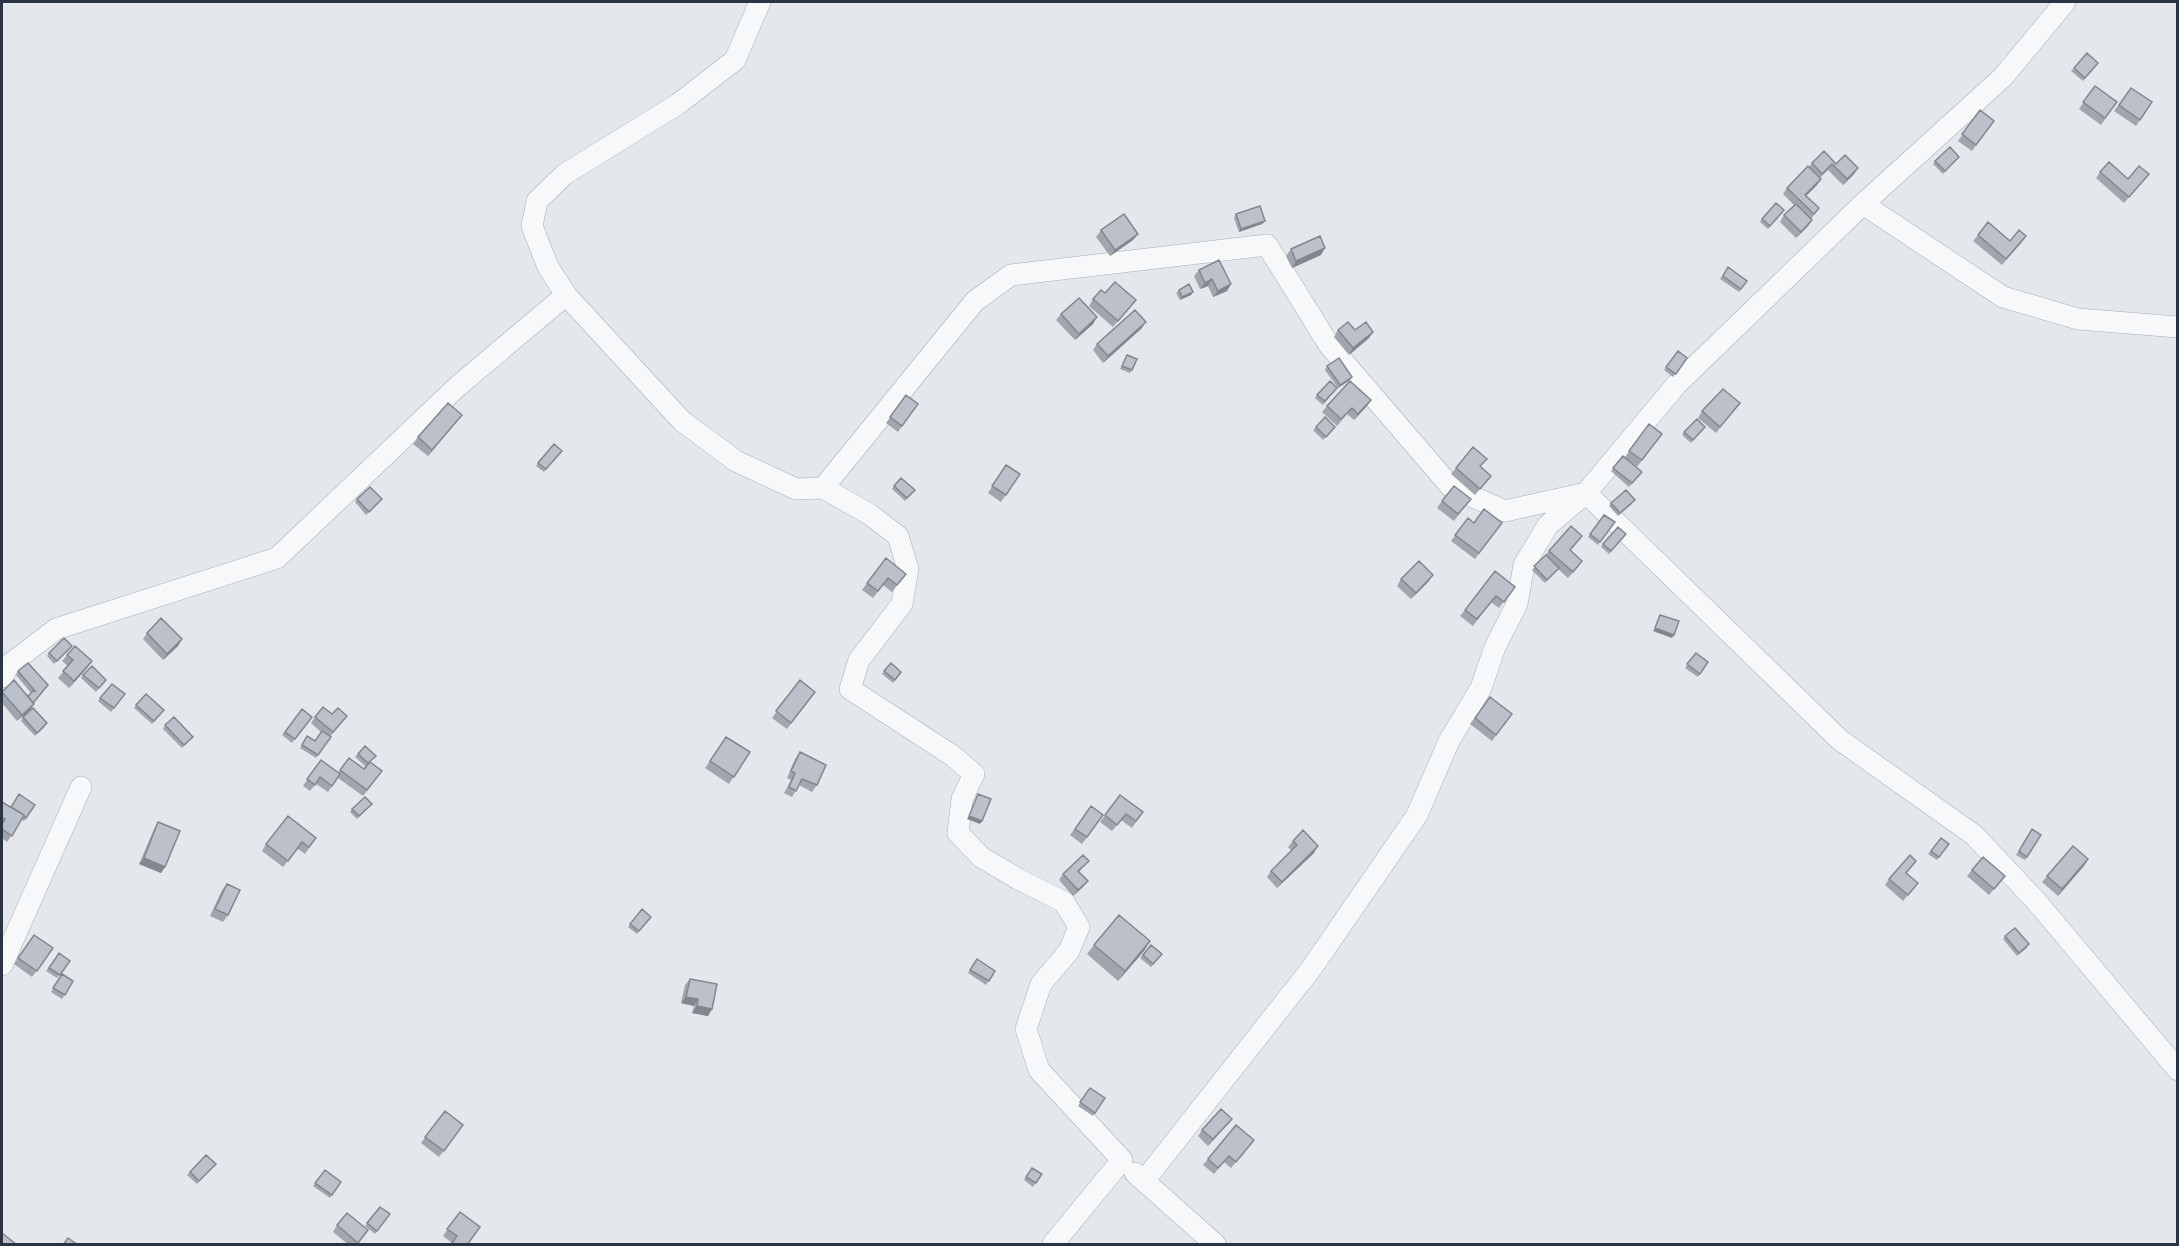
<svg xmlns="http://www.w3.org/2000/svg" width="2179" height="1246" font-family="'Asap Condensed',sans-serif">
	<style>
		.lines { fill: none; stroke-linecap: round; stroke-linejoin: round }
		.minor-casing { stroke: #a9aeb7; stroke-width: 22 }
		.minor { stroke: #f7f8fa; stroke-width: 21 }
		.wall { fill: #a1a5ae }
		.shaded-wall { fill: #83868d }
		.building { fill: #bbc0ca; stroke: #83868d; stroke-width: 1.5 }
	</style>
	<rect width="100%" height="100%" fill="#e4e7ec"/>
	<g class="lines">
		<defs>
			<path id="minor" d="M760,2L735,60L678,104L565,174L537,201L532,226L548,267L566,295L682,421L736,461L796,489L823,488L869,514L898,536L908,569L902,604L859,660L850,689L953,756L974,774L962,799L958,833L981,857L1018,879L1064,902L1079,927L1069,951L1041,984L1026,1029L1039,1070L1122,1160L1053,1244
				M1863,204L2003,297L2078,319L2178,327
				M823,488L975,301L1011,275L1267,245L1329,345L1451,487L1505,511L1586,493L1677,384L1863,204L2003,77L2065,2
				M2,677L9,665L56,629L277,558L458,386L566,295
				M2,965L81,787
				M1135,1173L1215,1244
				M1144,1181L1311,969L1417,815L1449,741L1481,688L1495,647L1517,604L1524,565L1548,525L1586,493L1840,740L1974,835L2036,901L2178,1070"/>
		</defs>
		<use href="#minor" class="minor-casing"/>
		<use href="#minor" class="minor"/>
	</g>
	<path class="wall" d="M2096,66L2083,81L2071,71L2074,68Z
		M2095,86L2117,102L2101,125L2079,109Z
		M2131,88L2152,102L2136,126L2114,111Z
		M1980,110L1994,121L1972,151L1958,141Z
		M1959,157L1943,174L1933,164L1935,161Z
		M1812,163L1836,164L1854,174L1843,185L1828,170L1820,178L1821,179L1817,185L1806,196L1819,208L1811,219L1812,220L1808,226L1796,238L1780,222L1784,215L1794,205L1783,194L1787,188L1809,167Z
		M2100,172L2128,179L2149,174L2124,203L2096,178Z
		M1782,213L1768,229L1760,222L1762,219Z
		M1236,214L1265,221L1262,224L1239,232L1234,218Z
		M1101,230L1138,234L1133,240L1110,256L1096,237Z
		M1978,235L2010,241L2022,242L2002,265L1973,241Z
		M1291,249L1321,255L1292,268L1286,256Z
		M1728,267L1747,281L1739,292L1720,279Z
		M1199,270L1231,284L1227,291L1213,297L1208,286L1200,289L1194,276Z
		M1179,290L1193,292L1191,295L1180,300L1176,293Z
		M1093,299L1131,306L1113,327L1089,306Z
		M1061,314L1093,324L1075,340L1056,320Z
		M1142,328L1103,363L1093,350L1097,344Z
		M1338,330H1355L1373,332L1369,338L1349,355L1334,337Z
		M1678,351L1687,358L1673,377L1664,370Z
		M1127,355L1132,370L1130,373L1120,369Z
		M1327,366L1352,377L1350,380L1338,388L1325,370Z
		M1337,388L1323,405L1315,398L1317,395Z
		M906,395L918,404L898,432L886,423Z
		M1740,403L1716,433L1698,418L1702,411Z
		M1327,406H1367L1354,420L1347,414L1337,426L1322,412Z
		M457,421L428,456L413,444L418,437Z
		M1649,424L1662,434L1637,467L1630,461L1640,475L1629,487L1611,471L1623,456L1625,457Z
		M1316,427H1335L1323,440L1313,430Z
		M1705,427L1691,443L1682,435L1684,432Z
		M562,451L544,472L536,466L538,463Z
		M1006,465L1020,474L1001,502L988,493Z
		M1481,467L1486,482L1475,495L1451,474L1456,468Z
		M894,486L915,490L905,501L892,489Z
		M357,499H382L366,515L355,502Z
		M1442,501L1466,505L1454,521L1437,508Z
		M1611,503L1632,504L1618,516L1609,506Z
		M1604,515L1615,522L1598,545L1588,537Z
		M1468,518L1474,523H1502L1475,559L1451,541Z
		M1624,537L1609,554L1601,547L1603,544Z
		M1577,542L1570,550L1578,567L1568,578L1558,569L1545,583L1532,570L1549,551Z
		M886,558L906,574L892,592L883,585L873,598L862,590Z
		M1401,579L1429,581L1411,599L1397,586Z
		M1515,587L1499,608L1491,602L1473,626L1460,616L1465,610Z
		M147,633L182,639L178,646L163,660L143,639Z
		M72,646L54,664L47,656L49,653Z
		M1696,653L1708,662L1698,677L1685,668Z
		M67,655L88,667L69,688L58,678L68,666L62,661Z
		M891,663L901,672L893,683L882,674Z
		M18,671L48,685L34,703L30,710L17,721L2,703V691L28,696L31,693L16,675Z
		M83,675L106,680L96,692L81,678Z
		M800,680L815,692L787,729L772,718Z
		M112,684L125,694L111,712L98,701Z
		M1490,697L1512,714L1492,741L1470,724Z
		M136,705L164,710L152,724L134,708Z
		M302,709L312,717L292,743L282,735Z
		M332,714L347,716L330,737L316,758L300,748L307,736L315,741L321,732L311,723L315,717Z
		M23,717L45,727L35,736L21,721Z
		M165,725L193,737L182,748L163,729Z
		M726,737L750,752L729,784L705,768Z
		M365,746L370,762L382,771L363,796L338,778L328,792L316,784L310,791L303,786L321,760L338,773L349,758L364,769L366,767L355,757Z
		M800,752L817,785L812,792L799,785L792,797L784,793L791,780L787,778L795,759Z
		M1120,795L1143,812L1132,828L1121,820L1112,831L1100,822Z
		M2,802L11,807L35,805L24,821L22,820L7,842L2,838Z
		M372,804L357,819L350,812L352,809Z
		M1091,806L1103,815L1082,844L1070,835Z
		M158,822L165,867L161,873L139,864L154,829Z
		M2032,829L2041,835L2025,860L2016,855Z
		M316,838L305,854L298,849L283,867L262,851L266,844Z
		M1941,838L1949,844L1937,860L1928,854Z
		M1293,841L1314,853L1277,888L1267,877L1271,871L1292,851L1288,847Z
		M2088,859L2058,896L2042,882L2047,876Z
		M1089,861L1079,872L1083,887L1073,896L1059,880L1063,874Z
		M1916,861L1906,873L1918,883L1903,901L1885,885L1889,879Z
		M1972,870L2005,876L1989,895L1967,876Z
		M227,884L228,915L223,922L210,916L222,890Z
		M642,909L651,917L637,934L628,927Z
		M34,935L53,948L32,977L14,964Z
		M2005,936L2029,944L2027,948L2017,956L2003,939Z
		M1150,941L1144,951L1118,981L1087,954L1094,945Z
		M1151,945L1162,954L1151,967L1140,958Z
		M59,953L70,961L57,978L46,971Z
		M977,959L995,971L986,985L968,973Z
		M62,974L73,981L62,999L51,992Z
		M690,979L712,1009L708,1016L692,1013L694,1006L681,1003L685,985Z
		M1090,1088L1105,1098L1093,1116L1078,1106Z
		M445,1111L463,1125L439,1157L421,1143Z
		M1232,1119L1208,1146L1198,1136L1202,1130Z
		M1254,1140L1231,1168L1224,1162L1214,1174L1203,1165L1208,1159Z
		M213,1167L197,1184L187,1175L190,1172Z
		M1032,1168L1042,1174L1033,1187L1024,1180Z
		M325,1170L341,1182L330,1198L313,1186Z
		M380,1207L390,1214L375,1234L365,1226Z
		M460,1212L467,1245L452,1243L443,1236Z
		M337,1225L368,1230L357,1245H349L333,1232Z"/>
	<path class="shaded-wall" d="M1858,168L1854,174L1843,185L1847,179Z
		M1821,179L1817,185L1801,201L1805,195Z
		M1812,220L1808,226L1796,238L1801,232Z
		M1265,221L1262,224L1239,232L1241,229Z
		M1138,234L1133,240L1110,256L1115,250Z
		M1325,248L1321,255L1292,268L1296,261Z
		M1212,279L1208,286L1200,289L1205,283Z
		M1231,284L1227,291L1213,297L1218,291Z
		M1193,292L1191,295L1180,300L1182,297Z
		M1097,317L1093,324L1075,340L1079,334Z
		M1146,322L1142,328L1103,363L1108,356Z
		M1373,332L1369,338L1349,355L1353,348Z
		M1352,377L1350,380L1338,388L1340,385Z
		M1371,400L1367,406L1354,420L1358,414Z
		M462,415L457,421L428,456L432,450Z
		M1433,575L1429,581L1411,599L1416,593Z
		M1655,628L1674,635L1672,638L1653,631Z
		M182,639L178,646L163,660L167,654Z
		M92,661L88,667L69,688L74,681Z
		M34,704L30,710L17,721L22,715Z
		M969,816L982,821L980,824L967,819Z
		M1318,846L1314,853L1277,888L1282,882Z
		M144,858L165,867L161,873L139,864Z
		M2088,859L2084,866L2058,896L2062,889Z
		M1088,881L1083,887L1073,896L1078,890Z
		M1150,941L1144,951L1118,981L1125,971Z
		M686,997L698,999L694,1006L681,1003Z
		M697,1006L712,1009L708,1016L692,1013Z
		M1232,1119L1227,1125L1208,1146L1213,1139Z"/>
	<path class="building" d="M2087,53L2098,63L2085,78L2074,68Z
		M2095,86L2117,102L2105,118L2083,102Z
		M2131,88L2152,102L2140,120L2119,105Z
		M1980,110L1994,121L1976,145L1962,134Z
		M1950,147L1959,157L1945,171L1935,161Z
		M1824,151L1836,164L1845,155L1858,168L1847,179L1832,164L1822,174L1812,163Z
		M2109,162L2128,179L2139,166L2149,174L2129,197L2100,172Z
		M1808,166L1821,179L1805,195L1819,208L1814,214L1787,188Z
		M1776,203L1784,210L1770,226L1762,219Z
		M1796,204L1812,220L1801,232L1784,215Z
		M1260,206L1265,221L1241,229L1236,214Z
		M1124,214L1138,234L1115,250L1101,230Z
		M1988,222L2010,241L2019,230L2026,236L2006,259L1978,235Z
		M1320,236L1325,248L1296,261L1291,249Z
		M1219,260L1231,284L1218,291L1212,279L1205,283L1199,270Z
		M1728,267L1747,281L1741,289L1723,276Z
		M1115,282L1136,300L1118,321L1093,299L1101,290L1105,293Z
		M1189,284L1193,292L1182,297L1179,290Z
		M1079,298L1097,317L1079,334L1061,314Z
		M1135,310L1146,322L1108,356L1097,344Z
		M1348,322L1355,330L1366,322L1373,332L1353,348L1338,330Z
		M1678,351L1687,358L1676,374L1666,367Z
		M1127,355L1137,359L1132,370L1122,366Z
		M1339,358L1352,377L1340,385L1327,366Z
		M1330,381L1337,388L1325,401L1317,395Z
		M1350,381L1371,400L1358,414L1352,408L1341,419L1327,406Z
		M1723,389L1740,403L1720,427L1702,411Z
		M906,395L918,404L902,426L890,417Z
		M448,403L462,415L432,450L418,437Z
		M1325,417L1335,427L1326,437L1316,427Z
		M1697,419L1705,427L1693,440L1684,432Z
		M1649,424L1662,434L1642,460L1629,451Z
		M554,444L562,451L546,469L538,463Z
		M1473,447L1487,459L1480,466L1491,476L1480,489L1456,468Z
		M1623,456L1642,472L1632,483L1613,468Z
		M1006,465L1020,474L1006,495L992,486Z
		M901,478L915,490L907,498L894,486Z
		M1454,486L1471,499L1458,514L1442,501Z
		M370,487L382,499L369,512L357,499Z
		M1626,490L1635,500L1620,513L1611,503Z
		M1484,509L1502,523L1479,553L1455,535L1468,518L1474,523Z
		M1604,515L1615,522L1600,542L1590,534Z
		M1571,526L1582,536L1570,550L1582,561L1573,572L1549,551Z
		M1618,527L1626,534L1611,551L1603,544Z
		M1546,555L1559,568L1547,580L1534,566Z
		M886,558L906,574L897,585L888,578L878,591L867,583Z
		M1419,561L1433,575L1416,593L1401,579Z
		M1495,571L1515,587L1504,602L1496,596L1477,619L1465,610Z
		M1660,615L1679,621L1674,635L1655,628Z
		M161,618L182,639L167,654L147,633Z
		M64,638L72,646L57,661L49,653Z
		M75,646L92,661L74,681L63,671L73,660L67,655Z
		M1696,653L1708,662L1700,674L1687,664Z
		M28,663L48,685L33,703L28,696L34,690L36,692L18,671Z
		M891,663L901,672L895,680L884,671Z
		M92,666L106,680L99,688L83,675Z
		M14,680L34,704L22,715L2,692Z
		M800,680L815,692L791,723L776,711Z
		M112,684L125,694L114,708L100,698Z
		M146,694L164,710L154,721L136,705Z
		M1490,697L1512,714L1496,735L1475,718Z
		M323,707L332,714L338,708L347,716L333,732L315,717Z
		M33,708L47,723L37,733L23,717Z
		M302,709L312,717L295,739L285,732Z
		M174,717L193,737L184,745L165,725Z
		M322,731L331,737L318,755L302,745L307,736L315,741Z
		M726,737L750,752L734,777L710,761Z
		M365,746L376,756L368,763L358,754Z
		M800,752L826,765L817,785L802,779L796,791L789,787L795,773L791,771Z
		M349,758L364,769L370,762L382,771L367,790L340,770Z
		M321,760L340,774L332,786L320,777L315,785L307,779Z
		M19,794L35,805L26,818L24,816V815L11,807Z
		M978,794L991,799L982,821L969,816Z
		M1120,795L1143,812L1136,821L1126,814L1117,825L1105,815Z
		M365,797L372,804L359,816L352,809Z
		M2,802L24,815L12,836L2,829V824L5,819L2,817Z
		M1091,806L1103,815L1087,837L1075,829Z
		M288,816L316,838L309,847L302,842L288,861L266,844Z
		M158,822L180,831L165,867L144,858Z
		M2032,829L2041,835L2027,857L2019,851Z
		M1303,830L1318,846L1282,882L1271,871L1297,845L1293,841Z
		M1941,838L1949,844L1939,857L1931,851Z
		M2073,846L2088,859L2062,889L2047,876Z
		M1083,855L1089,861L1078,871L1088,881L1078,890L1063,874Z
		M1910,855L1916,861L1906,873L1918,883L1908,895L1889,879Z
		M1983,857L2005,876L1994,889L1972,870Z
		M227,884L240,890L228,915L215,909Z
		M642,909L651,917L639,931L630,924Z
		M1119,915L1150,941L1125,971L1094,945Z
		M2015,928L2029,944L2019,953L2005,936Z
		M34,935L53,948L37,971L18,958Z
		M1151,945L1162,954L1153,964L1143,955Z
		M59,953L70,961L60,975L49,968Z
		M977,959L995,971L989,981L970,970Z
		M62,974L73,981L65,995L53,988Z
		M690,979L717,984L712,1009L697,1006L698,999L686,997Z
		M1090,1088L1105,1098L1095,1113L1080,1102Z
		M1221,1109L1232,1119L1213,1139L1202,1130Z
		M445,1111L463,1125L444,1151L425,1137Z
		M1236,1125L1254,1140L1236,1162L1229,1156L1218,1168L1208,1159Z
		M206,1155L216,1164L199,1181L190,1172Z
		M1032,1168L1042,1174L1036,1183L1026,1177Z
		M325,1170L341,1182L332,1195L315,1183Z
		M380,1207L390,1214L377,1231L367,1223Z
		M460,1212L480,1227L467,1245H451L457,1236L447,1229Z
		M347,1213L368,1230L358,1243L337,1225Z
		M2,1233L17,1245H2Z
		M68,1238L78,1245H63Z"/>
	<rect width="2179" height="1246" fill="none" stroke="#2b3445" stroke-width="6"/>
</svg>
